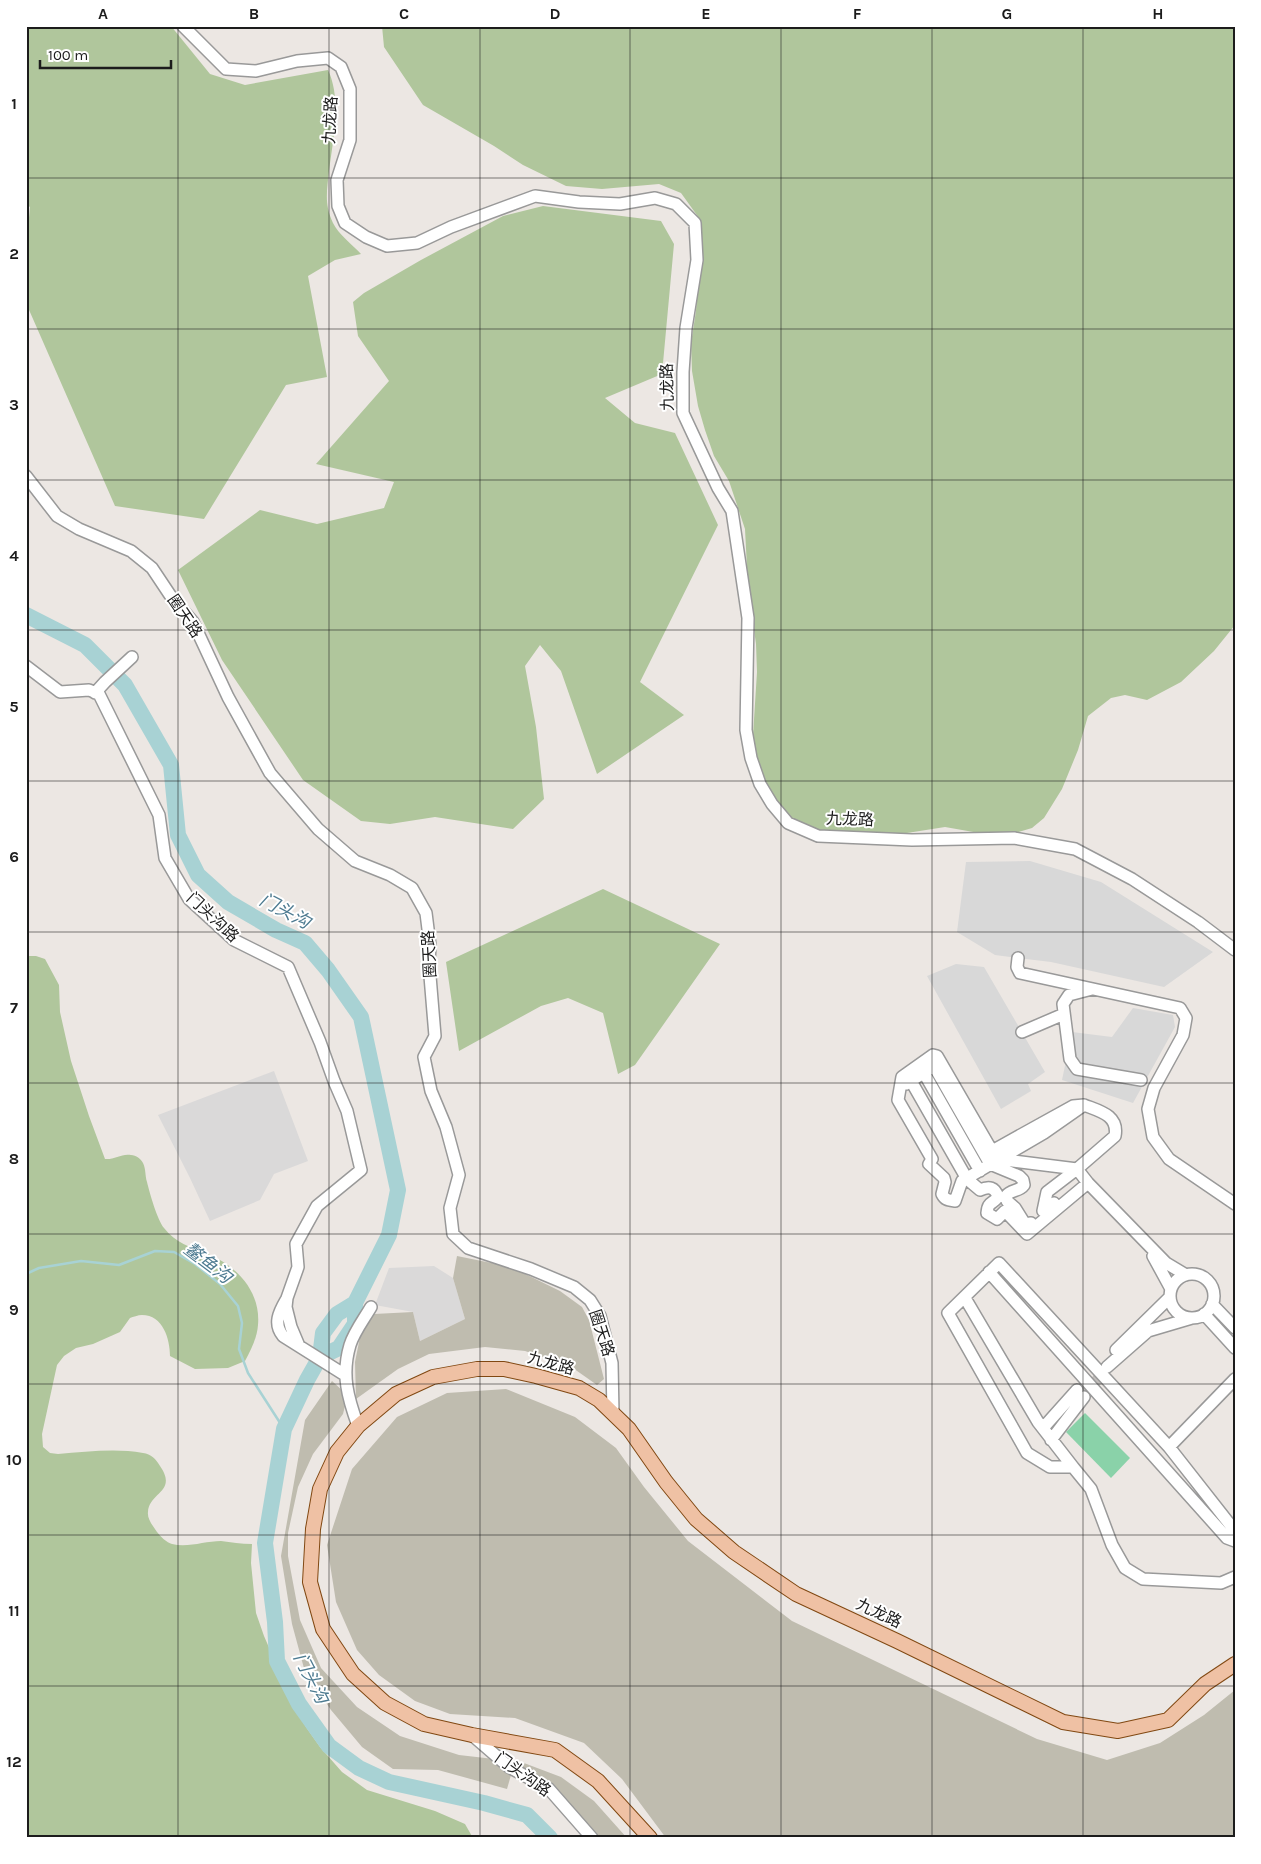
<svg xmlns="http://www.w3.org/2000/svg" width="1261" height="1864" font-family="Karla,'Noto Sans SC',sans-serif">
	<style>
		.residential { fill: #dad9d9 }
		.construction { fill: #bfbcaf }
		.forest { fill: #b0c69c }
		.pitch { fill: #8ad2a9 }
		.parking { fill: #d8d8d8 }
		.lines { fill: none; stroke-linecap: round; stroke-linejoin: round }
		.stream { stroke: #a8d2d4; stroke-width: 2.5 }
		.river { stroke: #a8d2d4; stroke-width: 16 }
		.minor-tunnel { stroke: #c2bebb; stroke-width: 11; stroke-dasharray: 11 5.5; stroke-linecap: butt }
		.minor-casing { stroke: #999; stroke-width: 14 }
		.major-casing { stroke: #814812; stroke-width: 16 }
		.minor { stroke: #fff; stroke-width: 11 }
		.major { stroke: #efc1a4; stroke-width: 14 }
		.grid { fill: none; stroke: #1c1c1c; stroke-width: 1; stroke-opacity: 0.55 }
		.labels { text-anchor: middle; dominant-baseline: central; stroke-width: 4; stroke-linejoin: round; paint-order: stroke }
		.street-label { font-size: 16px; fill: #1c1c1c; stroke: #fff }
		.water-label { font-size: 18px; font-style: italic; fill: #4e7b91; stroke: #fff }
		.neatline { fill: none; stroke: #1c1c1c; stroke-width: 2 }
		.grid-label { font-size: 16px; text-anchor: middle; font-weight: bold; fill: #1c1c1c }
	</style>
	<rect width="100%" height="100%" fill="#ece7e3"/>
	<path class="residential" d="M274,1071L308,1161L274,1174L260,1200L210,1221L190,1178L158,1115Z
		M434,1266L453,1278L465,1319L420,1341L413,1312L375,1305L389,1268Z"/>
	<path class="construction" d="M457,1256L511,1267L560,1291L582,1307L589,1320L604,1379L597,1385L570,1366L525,1351L485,1347L429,1354L398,1369L356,1399L355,1362L360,1337L374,1314L413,1312L420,1341L465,1319L453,1278Z
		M332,1381L344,1392L346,1402L343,1414L313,1454L298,1487L288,1533V1556L300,1620L321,1668L357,1707L400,1736L459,1755L494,1759L511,1775L507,1789L438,1770L393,1769L362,1747L331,1710L305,1672L292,1624L281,1556L305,1420Z
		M506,1389L575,1417L616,1448L644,1487L688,1541L792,1621L1037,1739L1107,1760L1160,1743L1204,1715L1235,1690V1838H666L622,1779L584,1743L515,1718L450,1714L415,1701L379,1675L357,1650L336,1602L327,1545L352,1469L397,1417L447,1393Z
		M516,1760L561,1777L594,1801L627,1838H597L518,1768Z"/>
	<path class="forest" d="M26,26H171L210,74L245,85L328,70C342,100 333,139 329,171C327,191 324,204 333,223C338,234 353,245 361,254L335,260L308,276L327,377L286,385L204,519L115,506L26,303V249L30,207L26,204Z
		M382,26H1235V625L1214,651L1181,682L1147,700L1125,695L1111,698L1088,716L1078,750L1062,789L1044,818L1032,828L1002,837L945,827L907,833L833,836L778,817L752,751L757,672L756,644L748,587L745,529L729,481L714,456L705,430L698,406L692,371L691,343L696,311L700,246L699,218L681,193L659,184L602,189L566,186L523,165L494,146L423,105L384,47Z
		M543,206L661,221L674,244L662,374L605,398L635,423L675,433L718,525L640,682L684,715L597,774L561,671L540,645L525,666L536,727L544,799L513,829L435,817L390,824L361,821L303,780L222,660L178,570L260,510L317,524L384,508L394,482L316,464L389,381L358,336L353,302L364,293L421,260L503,216Z
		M603,889L720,944L635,1065L618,1074L603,1013L568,998L541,1006L459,1051L446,962Z
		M26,956H36L45,959L59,985L60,1012L71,1061L89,1116L105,1159C114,1160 122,1153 131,1155C136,1155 141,1159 143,1163C146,1169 145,1176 147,1182C150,1194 157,1219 164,1228C176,1243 190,1247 206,1253C236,1265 261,1291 258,1325C257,1338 251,1350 245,1361L228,1368L195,1369L170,1356C170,1339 163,1315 142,1315C138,1315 133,1317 130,1318L120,1332L93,1344L76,1348L64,1356L57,1365L42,1434L43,1447L50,1453L58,1454C86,1452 115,1448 143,1453C151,1454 156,1459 160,1466C178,1492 149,1492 148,1512C147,1519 153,1526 157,1532C160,1536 167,1543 172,1544C188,1548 205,1541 221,1541C231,1542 241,1544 252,1544L251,1563L256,1613L264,1636L294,1705L306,1727L320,1747L342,1772L367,1790L435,1811L465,1824L473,1838H26Z"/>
	<path class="pitch" d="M1085,1413L1130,1458L1111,1478L1066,1432Z"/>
	<path class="parking" d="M1030,861L1101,882L1213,952L1164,987L1051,962L995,955L957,932L966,862Z
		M956,964L984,967L1045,1072L1028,1084L1031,1091L1001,1109L927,976Z
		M1133,1008L1173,1015L1175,1027L1133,1103L1062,1080L1072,1032L1112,1037Z"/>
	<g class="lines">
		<path class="stream" d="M26,1274L39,1268L81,1261L119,1265L155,1251L174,1252L195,1264L220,1284L238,1306L242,1323L239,1349L248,1373L284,1429"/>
		<path class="river" d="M26,615L85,645L125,685L171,765L178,835L198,875L228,902L276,930L305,943L328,970L361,1017L398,1190L389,1235L355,1303L337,1314L323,1333L320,1357L307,1380L284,1429L265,1543L275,1622L277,1661L299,1704L329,1746L359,1768L389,1782L484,1803L527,1815L550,1838
			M320,1357L339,1348L355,1324V1303"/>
		<path class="minor-tunnel" d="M1084,1397L1107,1367"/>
		<defs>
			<path id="minor" d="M183,26L226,69L256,71L297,61L328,58L341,67L350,89V140L337,180L338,206L345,223L366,237L387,246L417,243L451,227L535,196L579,202L620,204L655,198L676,204L695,223L697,260L686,328L683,372V413L718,488L732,511L748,618L746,730L751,758L760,784L772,804L788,823L818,836L912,840L1014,838L1075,849L1132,879L1198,922L1235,950
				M26,476L57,516L79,529L131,551L152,568L170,595L193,622L228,697L270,773L318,829L355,861L390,875L412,888L426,913L430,945L429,964L435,1036L424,1057L431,1091L446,1127L459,1175L450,1208L453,1234L468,1248L531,1269L574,1287L590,1300L600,1316L612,1363L613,1414
				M26,666L60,692L89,690L99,694L159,815L165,858L189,899L234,940L288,967L320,1042L334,1081L347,1111L361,1170L317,1206L296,1244L298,1267L287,1298L286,1307L291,1327L299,1346
				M95,693L105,682L132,657
				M1018,958L1017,967L1020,973L1180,1008L1186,1018L1183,1035L1154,1088L1148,1109L1153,1137L1169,1159L1235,1204
				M1092,989L1069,995L1063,1004L1070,1059L1077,1069L1141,1080
				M1022,1032L1064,1014
				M924,1073L980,1171
				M911,1081L967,1179L980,1190C989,1186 995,1187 998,1197C992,1205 988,1201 987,1213L997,1219L1005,1211L1027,1234L1088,1183
				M906,1084L934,1066L990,1164L1019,1176L1023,1180L1024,1185C1019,1192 1011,1189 1006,1196L1007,1201L1015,1208L1025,1224L1031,1223
				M992,1151L1073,1106L1084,1105L1044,1133L962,1181L955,1201C948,1200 945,1200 942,1194L945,1182L944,1178L929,1164L932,1159L898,1100L902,1077L933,1055L937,1056L992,1151L997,1159L1077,1169L1088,1183L1166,1263L1186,1275
				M1054,1203L1043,1211L1047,1192L1077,1169L1115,1136C1119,1115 1099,1111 1084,1105
				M1153,1256L1171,1289
				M989,1272L1227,1538L1235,1541
				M1170 1296a22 22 0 1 1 44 0a22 22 0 1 1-44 0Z
				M965,1298L1038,1422L1073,1467H1050L1027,1453L948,1313L999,1263L1169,1447L1235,1531
				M286,1300C279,1312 273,1324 283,1336L345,1375
				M1212,1304L1235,1328
				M1204,1314L1235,1348
				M1116,1350L1170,1297
				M1107,1367L1148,1331L1192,1318
				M358,1426C348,1398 341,1375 350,1345C354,1332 364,1319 371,1307
				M1043,1428L1077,1390
				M1051,1440L1084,1397
				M1169,1447L1235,1379
				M1073,1467L1091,1489L1112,1545L1125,1568L1143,1579L1221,1583L1235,1577
				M472,1735L509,1767L549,1789L592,1838"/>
			<path id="major" d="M650,1838L598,1781L555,1750L472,1735L424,1724L385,1703L353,1674L323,1629L310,1582L313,1529L320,1489L337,1452L358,1426L396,1394L433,1377L477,1369H504L536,1376L579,1388L599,1400L629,1429L666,1482L696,1519L734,1552L796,1594L897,1641L1063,1722L1118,1731L1168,1720L1205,1684L1235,1664"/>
		</defs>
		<use href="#minor" class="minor-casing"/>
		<use href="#major" class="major-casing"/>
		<use href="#minor" class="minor"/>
		<use href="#major" class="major"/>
	</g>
	<path class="grid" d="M178,26V1838M329,26V1838M480,26V1838M630,26V1838M781,26V1838M932,26V1838M1083,26V1838M26,178H1235M26,329H1235M26,480H1235M26,630H1235M26,781H1235M26,932H1235M26,1083H1235M26,1234H1235M26,1384H1235M26,1535H1235M26,1686H1235"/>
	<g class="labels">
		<g class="street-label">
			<text transform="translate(330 120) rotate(-87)">九龙路</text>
			<text transform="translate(667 387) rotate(-91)">九龙路</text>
			<text transform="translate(185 616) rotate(56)">圈天路</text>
			<text transform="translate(850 819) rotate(2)">九龙路</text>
			<text transform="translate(213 917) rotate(43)">门头沟路</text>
			<text transform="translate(429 954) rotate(-93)">圈天路</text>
			<text transform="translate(602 1333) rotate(72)">圈天路</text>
			<text transform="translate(551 1363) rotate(15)">九龙路</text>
			<text transform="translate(879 1613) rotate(25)">九龙路</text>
			<text transform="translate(523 1774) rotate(35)">门头沟路</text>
		</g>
		<g class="water-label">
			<text transform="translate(285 911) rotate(28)">门头沟</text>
			<text transform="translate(208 1263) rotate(37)">鳌鱼沟</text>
			<text transform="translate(311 1678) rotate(63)">门头沟</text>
		</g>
	</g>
	<rect width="1261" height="1864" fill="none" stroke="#ffffff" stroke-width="55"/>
	<path d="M40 60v8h131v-8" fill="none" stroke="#1c1c1c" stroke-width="2.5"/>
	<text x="48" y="60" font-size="15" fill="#1c1c1c" stroke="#ffffff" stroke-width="4" paint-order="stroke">100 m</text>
	<rect x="28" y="28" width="1206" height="1808" class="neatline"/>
	<g class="grid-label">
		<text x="103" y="19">A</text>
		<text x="254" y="19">B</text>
		<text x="404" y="19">C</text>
		<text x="555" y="19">D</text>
		<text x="706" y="19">E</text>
		<text x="857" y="19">F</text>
		<text x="1007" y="19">G</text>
		<text x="1158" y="19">H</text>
		<text x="14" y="109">1</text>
		<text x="14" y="259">2</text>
		<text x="14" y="410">3</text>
		<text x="14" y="561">4</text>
		<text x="14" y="712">5</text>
		<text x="14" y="862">6</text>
		<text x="14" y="1013">7</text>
		<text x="14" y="1164">8</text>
		<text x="14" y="1315">9</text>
		<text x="14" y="1465">10</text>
		<text x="14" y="1616">11</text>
		<text x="14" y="1767">12</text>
	</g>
</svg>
